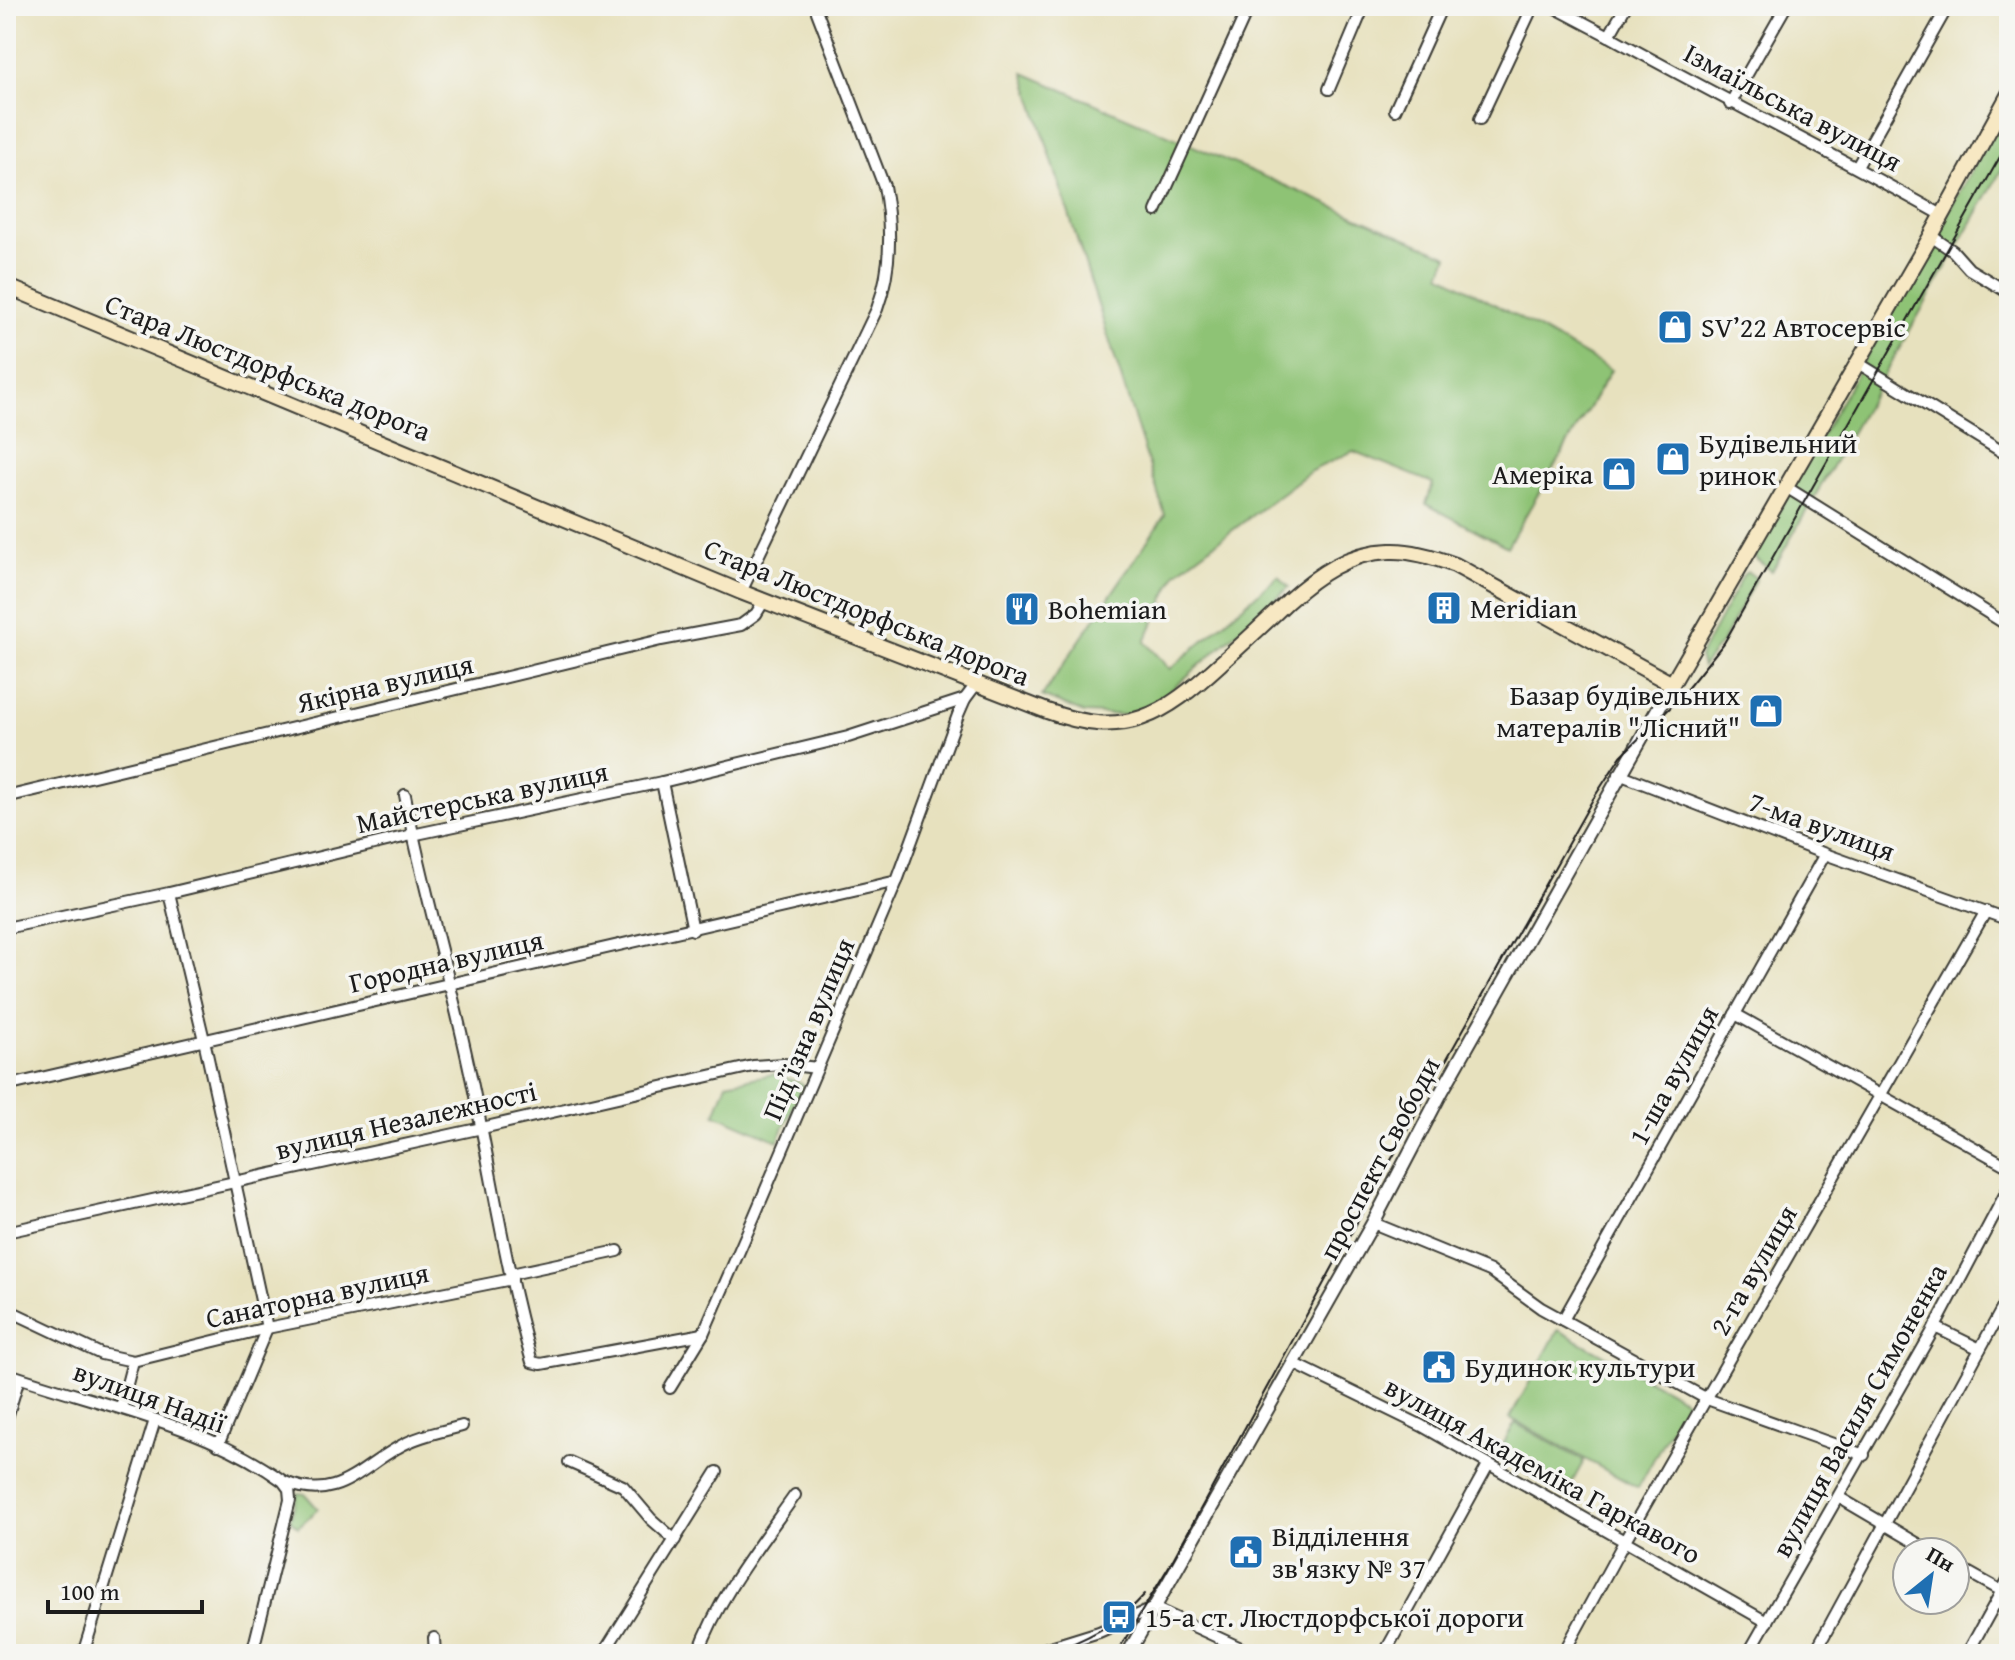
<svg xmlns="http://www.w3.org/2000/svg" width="2015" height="1660" font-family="'Gentium Book Plus',serif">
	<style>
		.green { fill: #8ec375; stroke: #557048; stroke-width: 2 }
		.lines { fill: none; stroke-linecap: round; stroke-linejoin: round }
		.minor-casing { stroke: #3a3a34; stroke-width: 14 }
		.tertiary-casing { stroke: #3a3a34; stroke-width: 16 }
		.secondary-casing { stroke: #3a3a34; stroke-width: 18 }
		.minor { stroke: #fff; stroke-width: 10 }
		.tertiary { stroke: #fff; stroke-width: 12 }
		.secondary { stroke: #f7e8c3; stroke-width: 14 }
		.tram { stroke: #1c1c1c; stroke-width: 2 }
		.labels { text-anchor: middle; stroke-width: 7; stroke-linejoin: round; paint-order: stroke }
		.street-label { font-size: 28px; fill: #1c1c1c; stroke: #f6f6f2 }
		.poi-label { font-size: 28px; fill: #1c1c1c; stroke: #f6f6f2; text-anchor: start }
	</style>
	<rect width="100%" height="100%" fill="#f6f6f2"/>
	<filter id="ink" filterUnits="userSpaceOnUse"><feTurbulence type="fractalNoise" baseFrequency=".0125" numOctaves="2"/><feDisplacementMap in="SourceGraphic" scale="16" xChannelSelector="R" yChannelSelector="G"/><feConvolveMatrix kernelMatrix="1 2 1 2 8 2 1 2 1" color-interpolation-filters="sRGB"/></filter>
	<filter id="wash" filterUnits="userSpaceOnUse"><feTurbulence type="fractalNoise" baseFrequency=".006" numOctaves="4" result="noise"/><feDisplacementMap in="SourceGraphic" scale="32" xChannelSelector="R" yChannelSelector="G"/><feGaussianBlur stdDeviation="1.8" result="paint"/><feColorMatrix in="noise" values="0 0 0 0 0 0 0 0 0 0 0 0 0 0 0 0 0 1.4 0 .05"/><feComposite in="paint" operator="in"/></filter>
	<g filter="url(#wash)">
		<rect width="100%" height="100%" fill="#e7e1be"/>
		<g class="green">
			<path d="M1024 73 1448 256 1441 274 1611 370 1507 547 1426 504 1433 483 1353 451 1311 471 1176 573 1145 642 1170 669 1278 576 1289 587 1154 705 1125 715 1084 713 1042 696 1165 515Z"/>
			<path d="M2009 104V157L1772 571 1757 560 1754 555Z"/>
			<path d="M1748 572 1756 578 1722 642 1702 667 1699 657 1744 574Z"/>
			<path d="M774 1074 803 1084 778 1141 715 1114 727 1083Z"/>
			<path d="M1558 1330 1686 1400 1638 1488 1510 1418Z"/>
			<path d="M1515 1423 1584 1461 1565 1495 1496 1457Z"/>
			<path d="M298 1493 305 1494 318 1509 298 1527 290 1520Z"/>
		</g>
	</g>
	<g filter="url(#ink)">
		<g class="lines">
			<defs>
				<g id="minor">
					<path d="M1552 6 1609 36"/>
					<path d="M1626 6 1609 36C1719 97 1832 153 1942 215"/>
					<path d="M1329 89 1364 6"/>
					<path d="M1730 104 1786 6"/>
					<path d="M1395 110 1442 6"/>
					<path d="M1480 119 1533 6"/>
					<path d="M1857 167 1948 6"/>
					<path d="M1156 211 1249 6"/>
					<path d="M1931 236 1953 251 1969 269 2009 293"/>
					<path d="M1858 363 2009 456"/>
					<path d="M1786 487 2009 626"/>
					<path d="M741 592 877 309C892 268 892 228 884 186L817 12"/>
					<path d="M1619 774 1825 854 2009 920"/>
					<path d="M662 782 693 930"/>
					<path d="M405 795C422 885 449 974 468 1063 490 1162 504 1264 532 1362L541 1364 703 1334"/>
					<path d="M6 797 661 640 741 625 756 614 764 601"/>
					<path d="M169 893 204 1040 267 1328 218 1445"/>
					<path d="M6 928 169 893 412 835 662 782 848 737 965 699"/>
					<path d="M1735 1014 2009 1167"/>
					<path d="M6 1086 897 881"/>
					<path d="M1373 1223 1490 1271 1541 1308 1707 1399 1864 1455"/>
					<path d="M6 1232 482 1128 753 1066 783 1064 817 1068"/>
					<path d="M511 1274 618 1251"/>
					<path d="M6 1309 101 1354 133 1361 267 1328 512 1279"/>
					<path d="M1563 1320 1825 854"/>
					<path d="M1935 1327 1980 1349"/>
					<path d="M1293 1363 1422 1426 1767 1622"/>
					<path d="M6 1373C99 1405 202 1423 283 1481L289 1489 290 1500 252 1654"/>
					<path d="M670 1388 703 1334 754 1217 897 881 958 715 965 699 977 683"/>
					<path d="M121 1407 133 1361"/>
					<path d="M6 1421 19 1378"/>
					<path d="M569 1462 623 1486 651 1519 675 1540"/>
					<path d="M285 1482C336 1503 358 1470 397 1448 417 1436 440 1432 462 1426"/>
					<path d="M1840 1498 1932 1552"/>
					<path d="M1955 1565 2009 1595"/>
					<path d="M434 1638 435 1654"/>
					<path d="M83 1654 155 1420"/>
					<path d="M603 1654 717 1472"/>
					<path d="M698 1654C719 1595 759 1546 795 1495"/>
					<path d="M1028 1654 1099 1632 1154 1608 1254 1654"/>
					<path d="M1384 1654 1488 1465"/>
					<path d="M1563 1654 1624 1542 1986 911"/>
					<path d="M1748 1654 1935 1327 2009 1187"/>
					<path d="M1814 1654 2009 1296"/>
					<path d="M1967 1654 2009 1578"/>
				</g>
				<path id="tertiary" d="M1128 1654 1373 1223 1442 1091 1672 684"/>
				<path id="secondary" d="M6 286 741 592 1047 711C1126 740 1163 716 1221 663 1244 643 1266 622 1288 601 1317 575 1349 552 1390 551 1412 550 1434 557 1455 565L1672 684 1931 236 2009 94"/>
			</defs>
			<use href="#minor" class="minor-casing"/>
			<use href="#tertiary" class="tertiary-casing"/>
			<use href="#secondary" class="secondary-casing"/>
			<use href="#minor" class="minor"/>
			<use href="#tertiary" class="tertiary"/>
			<use href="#secondary" class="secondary"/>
			<g class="tram">
				<path d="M1046 1654C1083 1641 1119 1624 1145 1594"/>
				<path d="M1116 1654 1171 1563 1431 1087 1593 799 1621 756 1677 701 1724 643 2009 141"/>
			</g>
		</g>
	</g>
	<defs>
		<symbol id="shop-square" viewBox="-11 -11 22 22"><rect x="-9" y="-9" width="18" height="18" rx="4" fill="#1f6fb2" stroke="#f6f6f2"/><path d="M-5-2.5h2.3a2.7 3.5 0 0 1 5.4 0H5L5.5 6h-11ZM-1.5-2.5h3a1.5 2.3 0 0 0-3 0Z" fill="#fff"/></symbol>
		<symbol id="building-square" viewBox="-11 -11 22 22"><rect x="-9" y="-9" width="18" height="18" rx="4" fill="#1f6fb2" stroke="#f6f6f2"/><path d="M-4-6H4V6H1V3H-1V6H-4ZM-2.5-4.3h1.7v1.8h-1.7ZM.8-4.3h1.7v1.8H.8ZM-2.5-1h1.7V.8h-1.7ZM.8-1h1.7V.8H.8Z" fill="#fff"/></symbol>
		<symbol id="restaurant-square" viewBox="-11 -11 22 22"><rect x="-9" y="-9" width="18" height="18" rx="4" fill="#1f6fb2" stroke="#f6f6f2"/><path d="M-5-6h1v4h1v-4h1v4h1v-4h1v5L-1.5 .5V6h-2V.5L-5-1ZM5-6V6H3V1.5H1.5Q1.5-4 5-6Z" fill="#fff"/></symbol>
		<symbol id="civic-square" viewBox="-11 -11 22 22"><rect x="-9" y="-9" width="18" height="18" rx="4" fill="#1f6fb2" stroke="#f6f6f2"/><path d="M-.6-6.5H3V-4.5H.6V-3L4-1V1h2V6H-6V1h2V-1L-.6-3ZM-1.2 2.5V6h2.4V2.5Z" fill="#fff"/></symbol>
		<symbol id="bus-square" viewBox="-11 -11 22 22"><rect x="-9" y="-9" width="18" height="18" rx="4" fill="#1f6fb2" stroke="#f6f6f2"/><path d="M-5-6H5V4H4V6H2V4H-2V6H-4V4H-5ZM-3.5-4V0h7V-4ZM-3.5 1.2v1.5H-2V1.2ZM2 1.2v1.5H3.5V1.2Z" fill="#fff"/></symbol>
	</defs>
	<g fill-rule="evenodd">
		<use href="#shop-square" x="1655" y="307" width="40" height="40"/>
		<use href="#shop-square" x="1653" y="439" width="40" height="40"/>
		<use href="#shop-square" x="1599" y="454" width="40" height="40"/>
		<use href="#building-square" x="1424" y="588" width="40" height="40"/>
		<use href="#restaurant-square" x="1002" y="589" width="40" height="40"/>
		<use href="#shop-square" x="1746" y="691" width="40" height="40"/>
		<use href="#civic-square" x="1419" y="1347" width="40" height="40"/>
		<use href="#civic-square" x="1226" y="1532" width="40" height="40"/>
		<use href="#bus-square" x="1099" y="1597" width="40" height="40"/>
	</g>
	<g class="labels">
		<g class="street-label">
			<text transform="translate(1793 107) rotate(28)" y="10">Ізмаїльська вулиця</text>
			<text transform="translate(268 367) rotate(22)" y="10">Стара Люстдорфська дорога</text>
			<text transform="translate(867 612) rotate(22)" y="10">Стара Люстдорфська дорога</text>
			<text transform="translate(385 683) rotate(-13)" y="10">Якірна вулиця</text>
			<text transform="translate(482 797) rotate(-12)" y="10">Майстерська вулиця</text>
			<text transform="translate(1822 826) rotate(20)" y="10">7-ма вулиця</text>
			<text transform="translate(446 961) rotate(-13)" y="10">Городна вулиця</text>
			<text transform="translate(808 1029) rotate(-67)" y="10">Підʼїзна вулиця</text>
			<text transform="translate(1673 1075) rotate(-61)" y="10">1-ша вулиця</text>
			<text transform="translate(406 1120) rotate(-13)" y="10">вулиця Незалежності</text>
			<text transform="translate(1379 1158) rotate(-62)" y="10">проспект Свободи</text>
			<text transform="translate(1753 1270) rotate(-60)" y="10">2-га вулиця</text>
			<text transform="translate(317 1295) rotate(-12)" y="10">Санаторна вулиця</text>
			<text transform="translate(150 1397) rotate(20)" y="10">вулиця Надії</text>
			<text transform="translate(1859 1410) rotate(-61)" y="10">вулиця Василя Симоненка</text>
			<text transform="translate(1543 1470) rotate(29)" y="10">вулиця Академіка Гаркавого</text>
		</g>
		<g class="poi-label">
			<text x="1701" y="337">SV’22 Автосервіс</text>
			<text x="1699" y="453">Будівельний<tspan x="1699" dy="32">ринок</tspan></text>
			<text x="1593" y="484" text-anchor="end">Амеріка</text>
			<text x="1470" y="618">Meridian</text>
			<text x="1048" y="619">Bohemian</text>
			<text x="1740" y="705" text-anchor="end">Базар будівельних<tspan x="1740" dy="32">матералів "Лісний"</tspan></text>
			<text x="1465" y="1377">Будинок культури</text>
			<text x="1272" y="1546">Відділення<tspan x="1272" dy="32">зв'язку № 37</tspan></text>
			<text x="1145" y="1627">15-а ст. Люстдорфської дороги</text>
		</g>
	</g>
	<rect width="2015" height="1660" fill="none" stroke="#f6f6f2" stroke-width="32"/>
	<g transform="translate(1931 1576) rotate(30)"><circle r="38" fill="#f6f6f2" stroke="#9f9f9c" stroke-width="2"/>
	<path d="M0-6L14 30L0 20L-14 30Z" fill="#1f6fb2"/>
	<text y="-12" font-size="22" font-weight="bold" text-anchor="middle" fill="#1c1c1c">Пн</text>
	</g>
	<path d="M48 1600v12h154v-12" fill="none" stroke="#1c1c1c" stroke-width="4"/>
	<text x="60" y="1600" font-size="24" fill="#1c1c1c" stroke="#f6f6f2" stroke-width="6" paint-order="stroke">100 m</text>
</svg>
